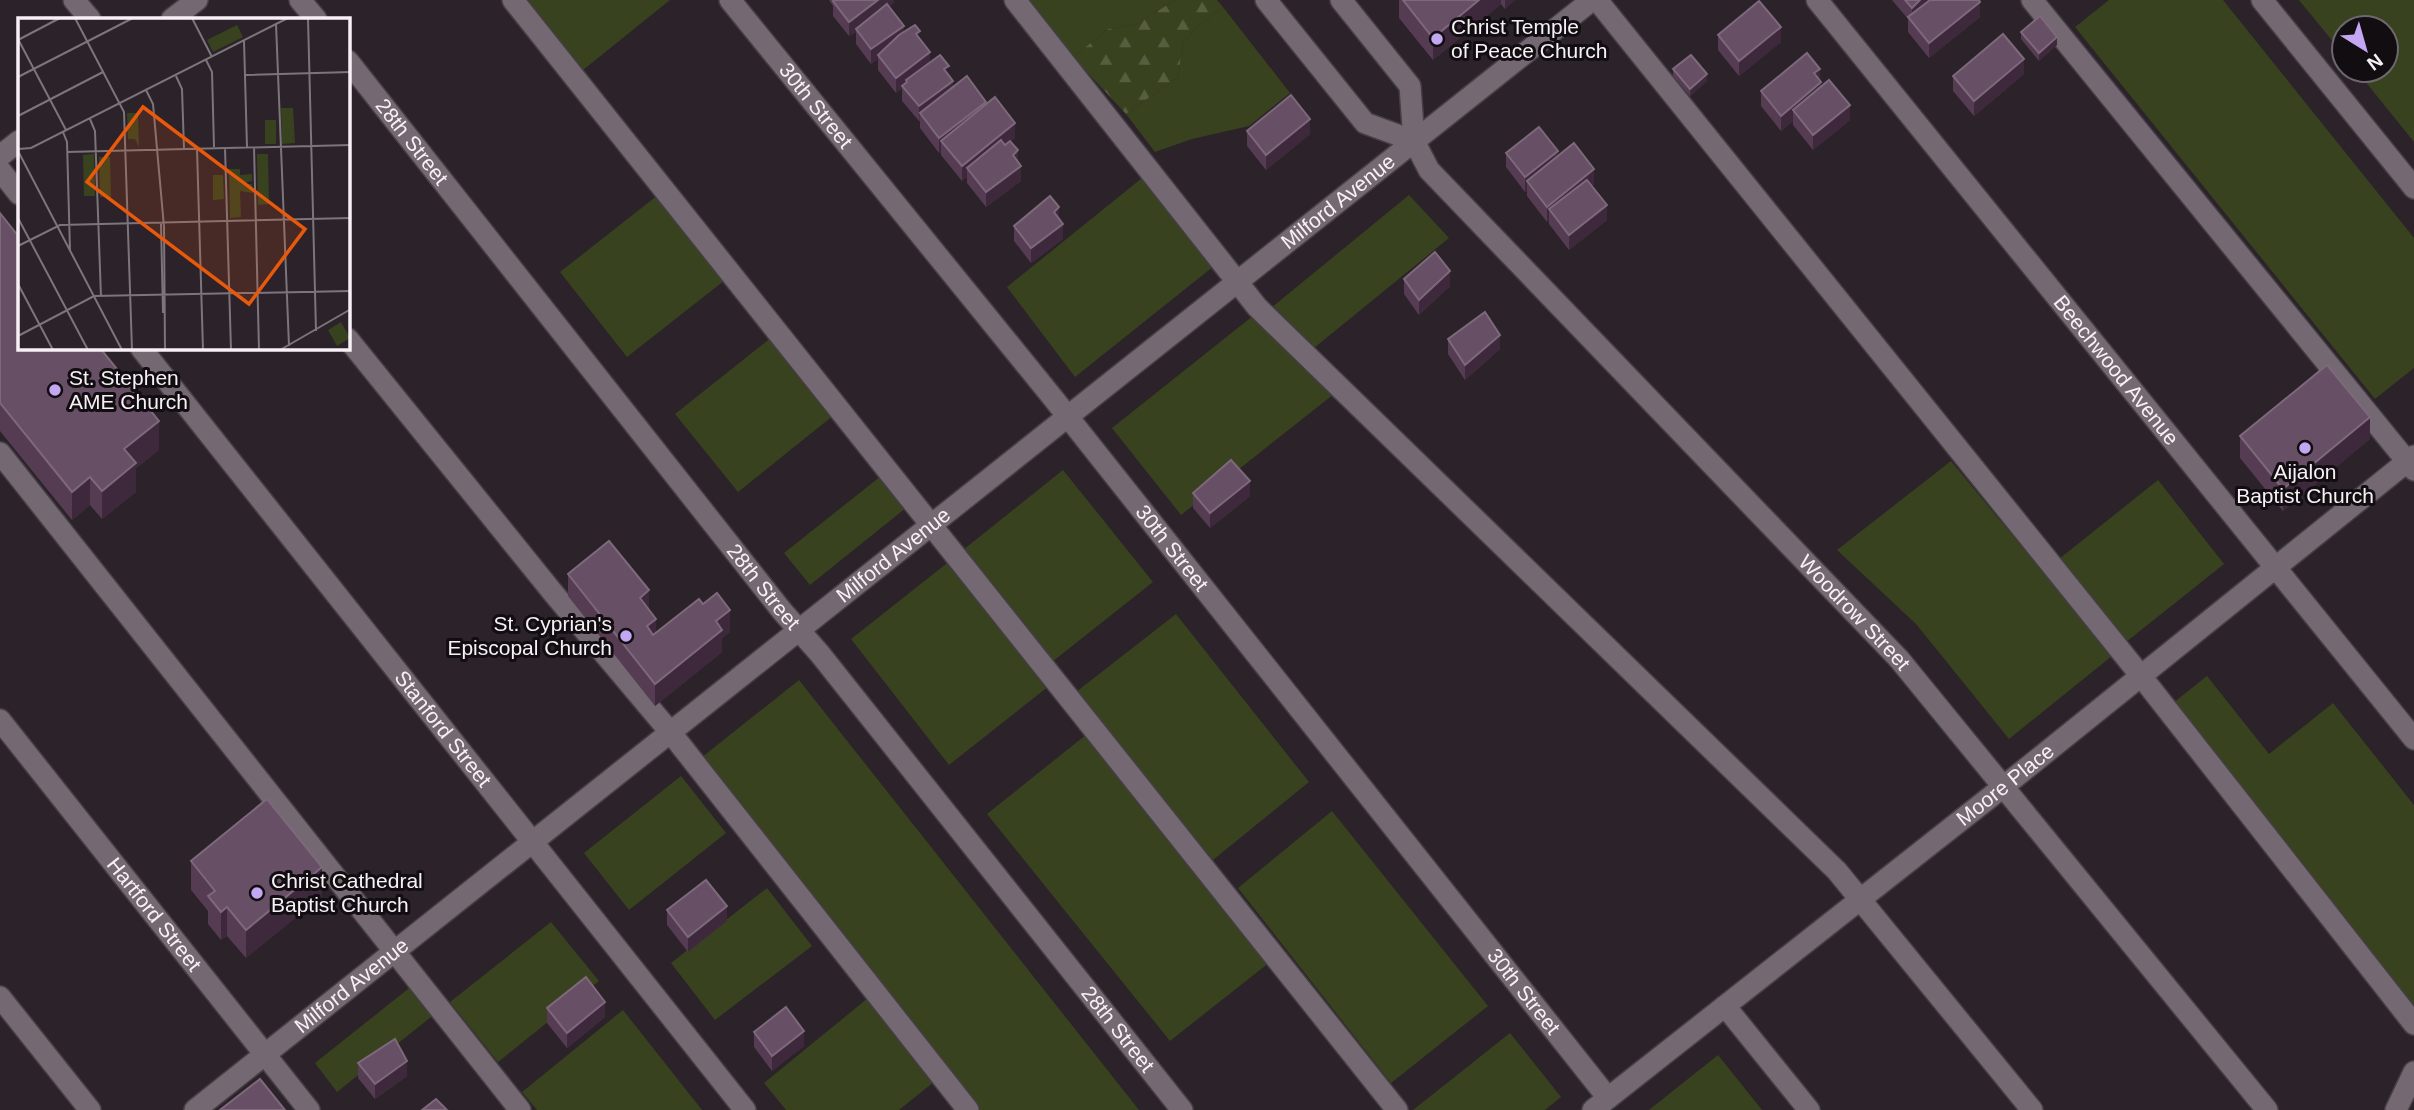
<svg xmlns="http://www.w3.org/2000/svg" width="2414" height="1110" font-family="Arial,sans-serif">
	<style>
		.grass { fill: #39421f }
		.forest { fill: url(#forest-firs) }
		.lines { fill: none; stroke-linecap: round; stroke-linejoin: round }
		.minor-casing { stroke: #453e45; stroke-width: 24 }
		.minor { stroke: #746972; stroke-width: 21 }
		.wall { fill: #553c53 }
		.shaded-wall { fill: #3d293b }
		.building { fill: #674f65; stroke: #7d687c; stroke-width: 2 }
		.poi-dot { fill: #c3a7f2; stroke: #110d11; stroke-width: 2.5 }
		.labels { text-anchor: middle; stroke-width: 6; stroke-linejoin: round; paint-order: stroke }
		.poi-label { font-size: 21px; fill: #f7f1f6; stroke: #110d11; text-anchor: start }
		.street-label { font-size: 21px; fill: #f7f1f6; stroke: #110d11 }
		.inset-road { fill: none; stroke: #7d757c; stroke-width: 2 }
		.view { fill: #e8590c; fill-opacity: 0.15; stroke: #e8590c; stroke-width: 3.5 }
		.inset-edge { fill: none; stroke: #f7f1f6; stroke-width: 3.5 }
	</style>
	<defs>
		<pattern id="forest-firs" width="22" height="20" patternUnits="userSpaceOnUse" patternTransform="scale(1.75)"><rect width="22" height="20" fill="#39421f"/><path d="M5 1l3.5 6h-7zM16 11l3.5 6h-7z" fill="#565e40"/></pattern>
	</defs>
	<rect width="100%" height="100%" fill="#2b222a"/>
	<g class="grass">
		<path d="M527 0H670L583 70Z"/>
		<path d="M1029 0H1175L1135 25 1108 29 1073 57Z"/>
		<path d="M2109 0H2223L2414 238V368L2375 399 2075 27Z"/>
		<path d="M2299 0H2414V142L2356 70H2386V28H2344V55Z"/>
		<path d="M1223 7 1290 93 1249 126 1192 139 1155 152 1126 114 1178 77 1183 43 1196 28Z"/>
		<path d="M1142 178 1214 266 1075 377 1007 287Z"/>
		<path d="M658 195 725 280 627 357 560 272Z"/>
		<path d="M1409 195 1449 238 1314 348 1271 308Z"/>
		<path d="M1254 315 1334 394 1181 515 1112 428Z"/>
		<path d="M772 337 834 415 738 492 675 414Z"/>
		<path d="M1951 461 2112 656 2009 739 1916 624 1837 550Z"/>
		<path d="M1063 470 1153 582 1052 662 963 550Z"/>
		<path d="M881 476 907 507 810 585 784 553Z"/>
		<path d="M2158 480 2224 564 2126 642 2059 559Z"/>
		<path d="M951 560 1049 686 949 765 851 639Z"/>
		<path d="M1176 614 1309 782 1213 860 1076 692Z"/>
		<path d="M2207 676 2269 754 2333 703 2414 805V1006L2173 703Z"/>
		<path d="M799 680 1139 1110H973L697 761Z"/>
		<path d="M1087 734 1270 962 1170 1041 987 814Z"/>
		<path d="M681 776 726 833 629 910 584 853Z"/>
		<path d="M1332 811 1488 1006 1391 1083 1238 888Z"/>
		<path d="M767 888 812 946 715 1020 671 963Z"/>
		<path d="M551 922 599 981 498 1062 450 1002Z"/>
		<path d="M413 985 436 1013 337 1092 315 1063Z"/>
		<path d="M868 998 935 1081 899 1110H786L764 1083Z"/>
		<path d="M623 1010 702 1110H537L522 1092Z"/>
		<path d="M1510 1033 1561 1097 1545 1110H1413Z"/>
		<path d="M1718 1055 1762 1110H1649Z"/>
	</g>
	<path class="forest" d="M1175 0H1217L1223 7 1196 28 1183 43 1178 77 1126 114 1073 57 1108 29 1135 25Z"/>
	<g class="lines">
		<defs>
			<g id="minor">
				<path d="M74 0 90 19"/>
				<path d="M300 0 316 19"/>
				<path d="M513 0 1397 1110"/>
				<path id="s1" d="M730 0 1053 398 1608 1098"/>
				<path d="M1015 0 1257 307 1837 871 2032 1110"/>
				<path d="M1266 0 1365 123 1414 141"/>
				<path id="s2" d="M1341 0 1410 86 1414 141 1429 170 1899 659 2267 1110"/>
				<path d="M1597 0 2141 676 2414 1024"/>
				<path id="s3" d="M1817 0 2414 739"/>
				<path d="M2032 0 2414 470"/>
				<path d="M2262 0 2414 188"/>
				<path d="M172 19 197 0"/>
				<path id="s4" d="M348 61 782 611 820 654 1182 1110"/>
				<path d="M0 156 19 141"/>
				<path d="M0 170 19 194"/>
				<path d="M348 339 554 594 671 733 968 1110"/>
				<path id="s5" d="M141 348 745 1110"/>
				<path d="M0 453 520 1110"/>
				<path id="s6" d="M0 720 309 1110"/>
				<path d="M0 997 90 1110"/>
				<path d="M1725 1006 1809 1110"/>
				<path id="s7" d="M195 1110 1592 0"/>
				<path id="s8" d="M1593 1110 2003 787 2414 456"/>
				<path d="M2396 1110 2414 1072"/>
			</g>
		</defs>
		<use href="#minor" class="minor-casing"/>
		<use href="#minor" class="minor"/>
	</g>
	<g class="wall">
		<path d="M829 0H894V3L889 6 904 32 920 39 930 62 949 75 953 87 986 104 1015 138 1011 141 1018 162 1021 181 986 207 967 183V177L962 181 941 155V152L939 153 920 128V121H919L902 101V88L896 93 878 70V59L871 64 856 44V32L849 36 833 16V6Z"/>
		<path d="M1399 0H1515L1505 9 1501 4 1433 60 1399 18Z"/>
		<path d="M1892 0H1979L1980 17 1929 58 1908 32V19Z"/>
		<path d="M2021 32 2057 45 2039 61 2021 39Z"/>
		<path d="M1718 35 1781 42 1739 76 1718 50Z"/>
		<path d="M1673 69 1707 81 1690 96 1673 77Z"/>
		<path d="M2024 74 1974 116 1953 91V76Z"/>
		<path d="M1820 81 1821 87 1850 120 1813 150 1793 125V121L1781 131 1761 106V91Z"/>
		<path d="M1247 131 1310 134 1266 170 1247 146Z"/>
		<path d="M1506 153 1558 156 1594 184 1591 186 1607 220 1569 250 1549 224V220L1547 222 1527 196V191L1525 192 1506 167Z"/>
		<path d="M0 213 19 348 159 450 136 468V492L102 519 90 505 72 520 0 431Z"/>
		<path d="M1059 219 1063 239 1031 263 1014 241V226Z"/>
		<path d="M1404 279 1450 286 1419 315 1404 294Z"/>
		<path d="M1448 339 1500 349 1465 380 1448 354Z"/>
		<path d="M2240 436 2370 439 2283 511 2240 458Z"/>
		<path d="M1193 493 1250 496 1210 528 1193 508Z"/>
		<path d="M568 574 649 609 656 633 703 604 730 632 722 638V652L655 706 568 596Z"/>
		<path d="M191 861 322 896 246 958 227 936 221 940 208 924V911L191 890Z"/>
		<path d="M667 910 727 921 688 952 667 925Z"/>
		<path d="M547 1008 605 1017 567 1048 547 1023Z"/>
		<path d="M754 1032 804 1046 772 1071 754 1047Z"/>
		<path d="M358 1063 407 1076 375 1099 358 1078Z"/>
	</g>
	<g class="shaded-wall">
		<path d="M878 0H894V3L857 31 856 29V32L849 36V22Z"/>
		<path d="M1479 0H1501V4L1433 60V38Z"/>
		<path d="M1505 0H1515L1505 9Z"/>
		<path d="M1920 0H1937L1912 22V8Z"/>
		<path d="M1980 2V17L1929 58V43Z"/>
		<path d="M904 26V41L878 55V59L871 64V49Z"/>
		<path d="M1781 27V42L1739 76V61Z"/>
		<path d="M2057 37V45L2039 61V53Z"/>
		<path d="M930 52V67L906 80V85L896 93V78Z"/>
		<path d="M2024 59V74L1974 116V101Z"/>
		<path d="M1820 69 1821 97 1793 110V121L1781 131V116L1814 73Z"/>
		<path d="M1707 74V81L1690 96V89Z"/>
		<path d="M953 81V96L920 113 919 121V106Z"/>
		<path d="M986 102V117L941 141V152L939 153V138Z"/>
		<path d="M1850 105V120L1813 150V135Z"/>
		<path d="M1310 119V134L1266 170V155Z"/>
		<path d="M1015 123V138L971 173 967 168V177L962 181V166Z"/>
		<path d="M1018 150V165L1013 155Z"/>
		<path d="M1558 151V166L1527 181V191L1525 192V177Z"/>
		<path d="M1021 166V181L986 207V192Z"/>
		<path d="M1594 169V184L1554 216 1549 209V220L1547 222V207Z"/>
		<path d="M1607 205V220L1569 250V235Z"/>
		<path d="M1059 207V222L1054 212Z"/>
		<path d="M1063 224V239L1031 263V248Z"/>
		<path d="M1450 271V286L1419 315V300Z"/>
		<path d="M1500 335V349L1465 380V365Z"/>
		<path d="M2370 417V439L2283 511V489Z"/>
		<path d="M159 421V450L136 468V492L102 519V491L124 449Z"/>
		<path d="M90 477V505L72 520V492Z"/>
		<path d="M1250 481V496L1210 528V513Z"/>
		<path d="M649 590V612L640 598Z"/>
		<path d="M730 610V632L722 638V652L655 706V684L716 621Z"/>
		<path d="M656 619V640L647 626Z"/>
		<path d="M322 867V896L246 958V930Z"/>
		<path d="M727 906V921L688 952V937Z"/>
		<path d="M227 907V936L221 940V912Z"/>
		<path d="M605 1002V1017L567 1048V1033Z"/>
		<path d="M804 1031V1046L772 1071V1056Z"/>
		<path d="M407 1061V1076L375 1099V1084Z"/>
	</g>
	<g class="building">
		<path d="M834 0H878L849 22 833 1Z"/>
		<path d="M1403 0H1479L1433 38Z"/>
		<path d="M1905 0H1920L1912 8Z"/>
		<path d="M1930 0H1979L1980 2 1929 43 1908 17Z"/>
		<path d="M1759 1 1781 27 1739 61 1718 35Z"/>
		<path d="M887 4 904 26 871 49 856 29Z"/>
		<path d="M2040 16 2057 37 2039 53 2021 32Z"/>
		<path d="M915 25 920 31 916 34 930 52 896 78 878 55 899 35Z"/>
		<path d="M2003 34 2024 59 1974 101 1953 76Z"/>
		<path d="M1807 53 1820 69 1814 73 1821 82 1781 116 1761 91Z"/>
		<path d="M940 55 949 66 944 69 953 81 919 106 902 86 907 82 906 80Z"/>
		<path d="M1691 55 1707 74 1690 89 1673 69Z"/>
		<path d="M967 76 986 102 939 138 920 113Z"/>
		<path d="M1829 80 1850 105 1813 135 1793 110Z"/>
		<path d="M1291 95 1310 119 1266 155 1247 131Z"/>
		<path d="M995 97 1015 123 962 166 941 141Z"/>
		<path d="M1539 127 1558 151 1525 177 1506 153Z"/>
		<path d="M1001 140 1005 145 1010 141 1018 150 1013 155 1021 166 986 192 967 168Z"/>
		<path d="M1574 143 1594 169 1547 207 1527 181Z"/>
		<path d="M1587 180 1607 205 1569 235 1549 209Z"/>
		<path d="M1050 196 1059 207 1054 212 1063 224 1031 248 1014 226Z"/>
		<path d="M0 213 19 237V348H100L159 421 124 449 136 463 102 491 90 477 72 492 0 403Z"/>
		<path d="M1435 252 1450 271 1419 300 1404 279Z"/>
		<path d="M1485 312 1500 335 1465 365 1448 339Z"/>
		<path d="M2327 365 2370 417 2283 489 2240 436Z"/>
		<path d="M1231 460 1250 481 1210 513 1193 493Z"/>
		<path d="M609 541 649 590 640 598 656 619 647 626 653 635 699 599 703 604 717 593 730 610 716 621 722 630 655 684 568 574Z"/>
		<path d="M267 799 322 867 246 930 227 907 221 912 208 896 215 891 191 861Z"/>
		<path d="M706 880 727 906 688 937 667 910Z"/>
		<path d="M586 977 605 1002 567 1033 547 1008Z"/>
		<path d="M786 1007 804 1031 772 1056 754 1032Z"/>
		<path d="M395 1039 407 1061 375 1084 358 1063Z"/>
		<path d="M260 1079 285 1110H220Z"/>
		<path d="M436 1099 447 1110H422Z"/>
	</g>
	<g class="poi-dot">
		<circle cx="1437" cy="39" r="7"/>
		<circle cx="55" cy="390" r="7"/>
		<circle cx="2305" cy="448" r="7"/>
		<circle cx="626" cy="636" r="7"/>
		<circle cx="257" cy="893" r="7"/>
	</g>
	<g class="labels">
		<g class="poi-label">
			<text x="1451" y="34">Christ Temple<tspan x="1451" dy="24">of Peace Church</tspan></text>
			<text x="69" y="385">St. Stephen<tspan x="69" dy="24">AME Church</tspan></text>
			<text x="2305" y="479" text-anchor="middle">Aijalon<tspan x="2305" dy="24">Baptist Church</tspan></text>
			<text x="612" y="631" text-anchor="end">St. Cyprian's<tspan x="612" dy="24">Episcopal Church</tspan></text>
			<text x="271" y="888">Christ Cathedral<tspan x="271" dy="24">Baptist Church</tspan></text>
		</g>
		<g class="street-label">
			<text dy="7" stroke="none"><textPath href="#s1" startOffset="136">30th Street</textPath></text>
			<text dy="7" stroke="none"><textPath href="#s4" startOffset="103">28th Street</textPath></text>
			<text dy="7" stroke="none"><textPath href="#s7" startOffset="1460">Milford Avenue</textPath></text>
			<text dy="7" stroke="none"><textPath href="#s3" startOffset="476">Beechwood Avenue</textPath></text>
			<text dy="7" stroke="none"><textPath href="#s1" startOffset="704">30th Street</textPath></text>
			<text dy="7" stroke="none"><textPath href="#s7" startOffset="892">Milford Avenue</textPath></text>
			<text dy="7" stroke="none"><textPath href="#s4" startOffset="670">28th Street</textPath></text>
			<text dy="7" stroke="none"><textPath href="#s2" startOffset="812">Woodrow Street</textPath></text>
			<text dy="7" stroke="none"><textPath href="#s5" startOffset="486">Stanford Street</textPath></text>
			<text dy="7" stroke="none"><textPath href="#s8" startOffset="525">Moore Place</textPath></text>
			<text dy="7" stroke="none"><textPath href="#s6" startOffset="248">Hartford Street</textPath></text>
			<text dy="7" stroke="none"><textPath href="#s7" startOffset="200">Milford Avenue</textPath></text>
			<text dy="7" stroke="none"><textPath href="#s1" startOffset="1270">30th Street</textPath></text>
			<text dy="7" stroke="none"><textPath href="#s4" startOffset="1237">28th Street</textPath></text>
		</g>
	</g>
	<g transform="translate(18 18)">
		<rect width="332" height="332" fill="#2b222a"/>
		<path d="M219 7 225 19 195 34 189 22ZM263 90H275L277 125 264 126ZM109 95H120L121 129 117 121H110ZM247 102H258V126H247ZM76 136 77 178H66L65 137ZM239 136H250L251 186 240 187ZM81 139H92L93 179H82ZM222 151V157L234 156V163L222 166H234L235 175 222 173 223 199 212 200 211 151ZM195 157H205L206 181 195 182ZM323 304 332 320 319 328 310 312Z" fill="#39421f"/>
		<path class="inset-road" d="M57 0 106 94 114 332M174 0 194 39M290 0 298 313M258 6 271 328M0 21 48 112M0 22 42 0M226 23 229 129M188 42 194 54 196 129M227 57 333 54M158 58 164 71 166 131M0 59 115 0M128 72 135 86 146 209 147 332M0 98 85 54M72 101 77 113 83 279M45 114 49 124 52 233M236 129 241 332M207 130 213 332M0 131 13 130 270 0M179 131 185 332M0 133 104 332M49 134 333 127M0 200 70 332M143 206 145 295M0 228 42 207 333 200M0 266 35 332M0 318 76 278 333 273M262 332 333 291"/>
		<path class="view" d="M125 89 287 211 231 286 69 164Z"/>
		<rect width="332" height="332" class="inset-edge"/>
	</g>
	<g transform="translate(2365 49) rotate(143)"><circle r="33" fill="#110d11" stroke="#6d686d" stroke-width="2"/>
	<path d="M0-5L12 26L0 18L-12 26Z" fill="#c3a7f2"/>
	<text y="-10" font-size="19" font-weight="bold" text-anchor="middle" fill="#f7f1f6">N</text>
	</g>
</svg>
